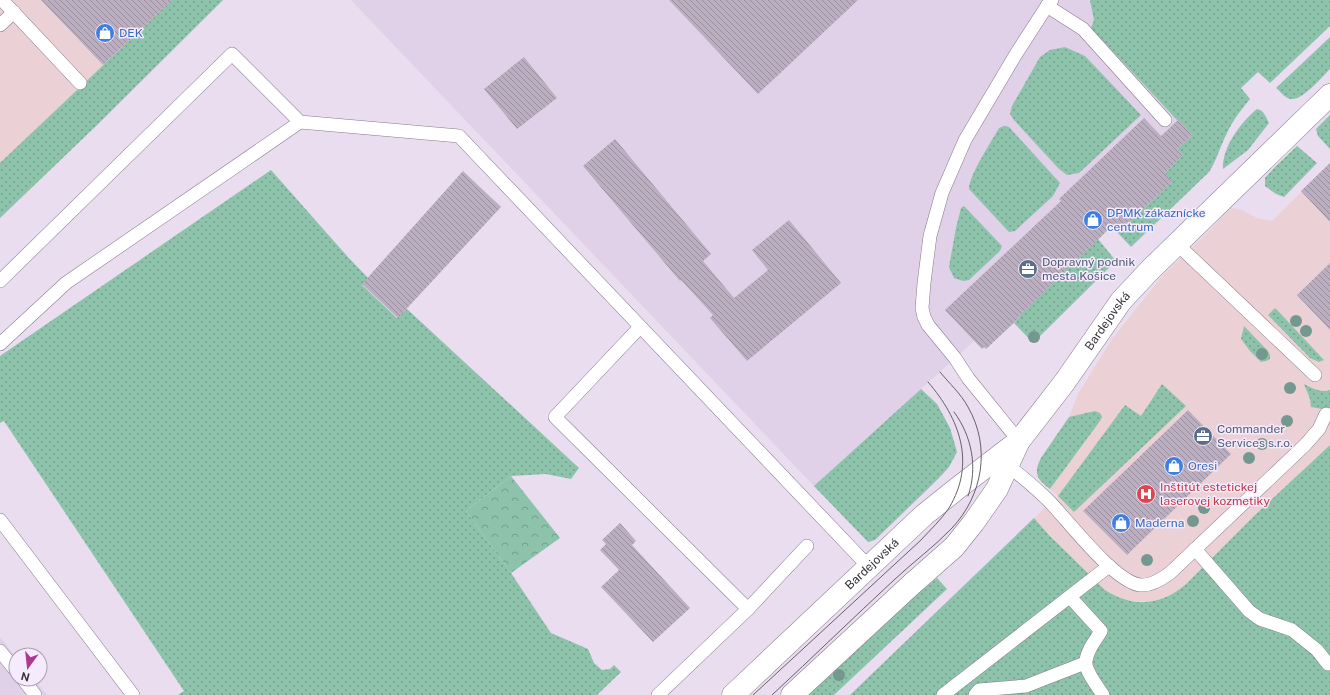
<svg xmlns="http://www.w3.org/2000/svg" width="1330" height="695" font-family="'Public Sans',sans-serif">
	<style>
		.commercial { fill: #ebd1d6 }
		.built { fill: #e0d0e8 }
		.grass { fill: url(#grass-dots) }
		.park { fill: url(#park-crowns) }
		.building { fill: url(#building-back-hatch) }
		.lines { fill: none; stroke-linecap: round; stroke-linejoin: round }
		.lane-casing { stroke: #867b8c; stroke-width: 14 }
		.street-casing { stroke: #867b8c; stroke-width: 23 }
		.lane { stroke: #fff; stroke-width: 13 }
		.street { stroke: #fff; stroke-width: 22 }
		.tram { stroke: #67616b; stroke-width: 1 }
		.tree { fill: #749790 }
		.labels { text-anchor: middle; stroke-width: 3; stroke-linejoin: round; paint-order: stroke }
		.shop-label { font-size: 12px; fill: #366cbe; stroke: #f6eafd; text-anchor: start }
		.service-label { font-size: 12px; fill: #4e5e75; stroke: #f6eafd; text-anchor: start }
		.street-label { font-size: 12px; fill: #363239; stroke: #f6eafd }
		.health-label { font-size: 12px; fill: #be3a42; stroke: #f6eafd; text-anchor: start }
	</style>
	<defs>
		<pattern id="grass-dots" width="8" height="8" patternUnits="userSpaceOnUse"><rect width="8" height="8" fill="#8dc3aa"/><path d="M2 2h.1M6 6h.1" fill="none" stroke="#749f8b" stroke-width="1.8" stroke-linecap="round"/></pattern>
		<pattern id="park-crowns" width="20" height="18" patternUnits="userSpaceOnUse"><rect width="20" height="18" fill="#8dc3aa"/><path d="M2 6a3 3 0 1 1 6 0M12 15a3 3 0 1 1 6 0" fill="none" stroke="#749f8b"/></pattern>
		<pattern id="building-back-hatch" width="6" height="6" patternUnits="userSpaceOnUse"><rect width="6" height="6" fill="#baaec0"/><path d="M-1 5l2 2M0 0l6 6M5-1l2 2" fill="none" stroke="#988e9d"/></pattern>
	</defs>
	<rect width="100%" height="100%" fill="#e9ddef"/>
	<g class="commercial">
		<path d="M0 0H223L97 125 0 218Z"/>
		<path d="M1330 163V445L1254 516 1179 590 1161 599 1150 602 1129 601 1115 596 1097 584 1034 518 1058 496 1038 478 1037 473V466L1041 458 1069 417 1078 394 1112 339 1162 276 1205 235 1231 208 1242 210 1257 218 1272 221Z"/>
	</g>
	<g class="built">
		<path d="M351 0H1330V3L1177 149 1183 155 1165 173 1172 182 1118 233 1107 223 1018 317 1019 318 986 349 984 347 982 349 974 341 814 486Z"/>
		<path d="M0 637 16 657V679H34L47 695H0Z"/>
	</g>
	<g class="grass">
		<path d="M172 0H223L97 125 0 218V163Z"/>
		<path d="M1090 0H1330V26L1270 83 1258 72 1241 88 1250 99C1241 110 1233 120 1227 133 1220 146 1217 160 1209 172L1131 247 1118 233 1172 182 1165 173 1183 155 1177 150 1192 135 1179 120H1177L1091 28 1094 20Z"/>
		<path d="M1330 37V69C1322 77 1302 101 1291 99 1285 98 1281 92 1276 88Z"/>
		<path d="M1065 47 1085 56 1141 115 1079 173 1067 175 1059 169 1014 120 1010 114 1012 106 1040 57 1050 50Z"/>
		<path d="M1257 109C1264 110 1266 117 1269 123L1248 150 1223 169C1222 147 1241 122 1257 109Z"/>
		<path d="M1330 115V149L1318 136 1316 129Z"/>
		<path d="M1004 126 1009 127 1060 183 1053 196 1015 231 1009 232 969 189C969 175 992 141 999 128Z"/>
		<path d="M1297 146 1317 163 1284 197 1276 194 1265 186V178L1275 167Z"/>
		<path d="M271 170 347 256 368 278 362 285 397 318 407 309 579 468 571 479 546 474 511 476 466 511 511 573 551 633 588 649 594 663 602 670 610 669 614 665 621 672 597 695H178L184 691 4 421 0 423V356Z"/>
		<path d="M964 206 1002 246 1000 251 969 280 963 281 954 278 949 267 956 228 961 208Z"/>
		<path d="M1098 239 1116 261 1033 343 1014 323 1019 318 1018 317Z"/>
		<path d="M1275 308 1279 312 1324 360 1319 362 1310 358 1268 315Z"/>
		<path d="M1244 326 1268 351 1270 355V359L1266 361 1261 362 1250 351 1241 339Z"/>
		<path d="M1162 384 1186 406 1074 512 1058 496 1125 405 1141 416Z"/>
		<path d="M1304 384C1312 388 1320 393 1330 390V411L1327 410 1311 407 1310 399Z"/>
		<path d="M921 389 937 404 950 428 957 452 949 467 938 479 875 540 868 542 814 486Z"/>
		<path d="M1095 411 1100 413 1102 417 1100 421 1050 489C1037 479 1033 474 1041 458L1069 417Z"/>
		<path d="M1330 445V695H850L1034 518 1049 535 1105 590C1133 608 1161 606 1186 584L1254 516Z"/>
		<path d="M937 578 947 589 834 695H804L863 639Z"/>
	</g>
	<path class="park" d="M511 476 560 538 511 573 466 511Z"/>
	<g class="building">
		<path d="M41 0H172L103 65Z"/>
		<path d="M669 0H858L758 94Z"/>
		<path d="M524 57 557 98 517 129 484 89Z"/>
		<path d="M1144 118 1161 136 1179 119 1192 135 1177 150 1183 155 1165 173 1172 182 1118 233 1111 227 1018 317 1019 318 986 349 984 347 982 349 945 310 1061 201 1059 199Z"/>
		<path d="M615 139 711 254 703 261 734 298 768 270 752 250 789 220 841 283 747 361 710 318 713 315 681 280 680 281 583 166Z"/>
		<path d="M1330 163V222L1301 191Z"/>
		<path d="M463 171 501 207 398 318 362 284Z"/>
		<path d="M1330 263V330L1297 295Z"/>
		<path d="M1188 410 1231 454 1127 555 1083 511Z"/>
		<path d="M620 523 636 541 632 545 690 608 653 642 601 587 619 570 600 550 606 544 602 540Z"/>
	</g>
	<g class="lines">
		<defs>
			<g id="lane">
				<path d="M2 0 80 83"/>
				<path d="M1047 6 1083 29 1165 120"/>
				<path d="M0 25 14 12"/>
				<path d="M1177 244 1315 375"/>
				<path d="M0 281 232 54 300 122 459 136 869 567"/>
				<path d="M640 327 555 417 748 609"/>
				<path d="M0 344 66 283 300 122"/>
				<path d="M1019 441 968 378 955 358 928 325 924 317 922 308 924 283 930 236 942 193 965 140 1016 54 1047 6 1052 0"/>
				<path d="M1002 462C1018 472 1033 486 1047 499 1067 519 1113 581 1140 585 1151 586 1162 579 1170 573L1305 445 1319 429 1326 414"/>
				<path d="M0 520 133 695"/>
				<path d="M1195 549 1249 611 1260 619 1292 630 1317 650 1328 664"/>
				<path d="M1070 597 1101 631C1096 640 1086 651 1086 662 1085 671 1098 687 1103 695"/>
				<path d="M0 651 16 671"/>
				<path d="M23 679 35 695"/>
				<path d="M658 695 748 609 807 546"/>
				<path d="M943 695 1109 566"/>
				<path d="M975 695 979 690 1026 686 1085 663"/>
			</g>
			<g id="street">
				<path id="s1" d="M733 695 924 515 959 487 1019 441 1064 383 1121 301 1150 270 1330 95"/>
				<path d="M792 695 912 584 954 547 974 522 997 489 1018 443"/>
			</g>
		</defs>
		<use href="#lane" class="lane-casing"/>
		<use href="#street" class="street-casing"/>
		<use href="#lane" class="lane"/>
		<use href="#street" class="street"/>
		<g class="tram">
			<path d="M954 412C972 436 978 468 968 496"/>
			<path d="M753 695 921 540C930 530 941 520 949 508 976 463 960 419 928 382"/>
			<path d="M772 695C813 657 853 618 894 580 913 562 934 547 952 528 983 495 991 447 968 407 961 394 949 383 940 372"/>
		</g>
	</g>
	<g class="tree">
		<circle cx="1296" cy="321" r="6"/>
		<circle cx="1306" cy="331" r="6"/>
		<circle cx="1034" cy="337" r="6"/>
		<circle cx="1262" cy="354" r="6"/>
		<circle cx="1290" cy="388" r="6"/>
		<circle cx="1287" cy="421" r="6"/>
		<circle cx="1262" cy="444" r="6"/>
		<circle cx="1249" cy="458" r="6"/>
		<circle cx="1204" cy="508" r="6"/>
		<circle cx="1193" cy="521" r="6"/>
		<circle cx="1147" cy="560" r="6"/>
		<circle cx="839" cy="675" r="6"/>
	</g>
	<defs>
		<symbol id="shop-disc" viewBox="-11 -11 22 22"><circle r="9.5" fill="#3f7fe0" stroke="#f6eafd"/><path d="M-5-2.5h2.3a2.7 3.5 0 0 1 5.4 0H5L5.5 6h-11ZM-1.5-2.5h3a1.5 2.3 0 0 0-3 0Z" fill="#fff"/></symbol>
		<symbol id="office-disc" viewBox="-11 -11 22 22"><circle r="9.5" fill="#5c6f8a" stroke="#f6eafd"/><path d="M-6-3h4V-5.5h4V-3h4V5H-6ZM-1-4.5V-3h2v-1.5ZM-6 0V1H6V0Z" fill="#fff"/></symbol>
		<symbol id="hospital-disc" viewBox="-11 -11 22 22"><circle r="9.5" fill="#e0444e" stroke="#f6eafd"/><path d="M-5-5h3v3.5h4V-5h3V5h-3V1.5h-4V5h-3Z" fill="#fff"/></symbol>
	</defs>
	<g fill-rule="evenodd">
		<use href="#shop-disc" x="94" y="22" width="22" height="22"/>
		<use href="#shop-disc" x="1082" y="209" width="22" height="22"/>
		<use href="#office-disc" x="1017" y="258" width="22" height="22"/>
		<use href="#office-disc" x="1192" y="425" width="22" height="22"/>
		<use href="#shop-disc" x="1163" y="455" width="22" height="22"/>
		<use href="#hospital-disc" x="1135" y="483" width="22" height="22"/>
		<use href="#shop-disc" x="1110" y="512" width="22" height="22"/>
	</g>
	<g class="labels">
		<g class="shop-label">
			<text x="119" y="37">DEK</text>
			<text x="1107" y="217">DPMK zákaznícke<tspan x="1107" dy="14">centrum</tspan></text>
			<text x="1188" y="470">Oresi</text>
			<text x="1135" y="527">Maderna</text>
		</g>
		<g class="service-label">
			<text x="1042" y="266">Dopravný podnik<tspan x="1042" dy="14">mesta Košice</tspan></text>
			<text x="1217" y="433">Commander<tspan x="1217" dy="14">Services s.r.o.</tspan></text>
		</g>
		<g class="street-label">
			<text dy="4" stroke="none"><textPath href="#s1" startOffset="532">Bardejovská</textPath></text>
			<text dy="4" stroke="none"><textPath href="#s1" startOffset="191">Bardejovská</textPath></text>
		</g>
		<g class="health-label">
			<text x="1160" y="491">Inštitút estetickej<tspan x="1160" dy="14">laserovej kozmetiky</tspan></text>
		</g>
	</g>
	<g transform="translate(28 667) rotate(195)"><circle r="19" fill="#f6eafd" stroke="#a9a0af"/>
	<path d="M0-3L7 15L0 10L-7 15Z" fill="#ae3890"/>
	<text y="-6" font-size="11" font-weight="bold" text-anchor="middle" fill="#363239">N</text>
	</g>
</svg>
